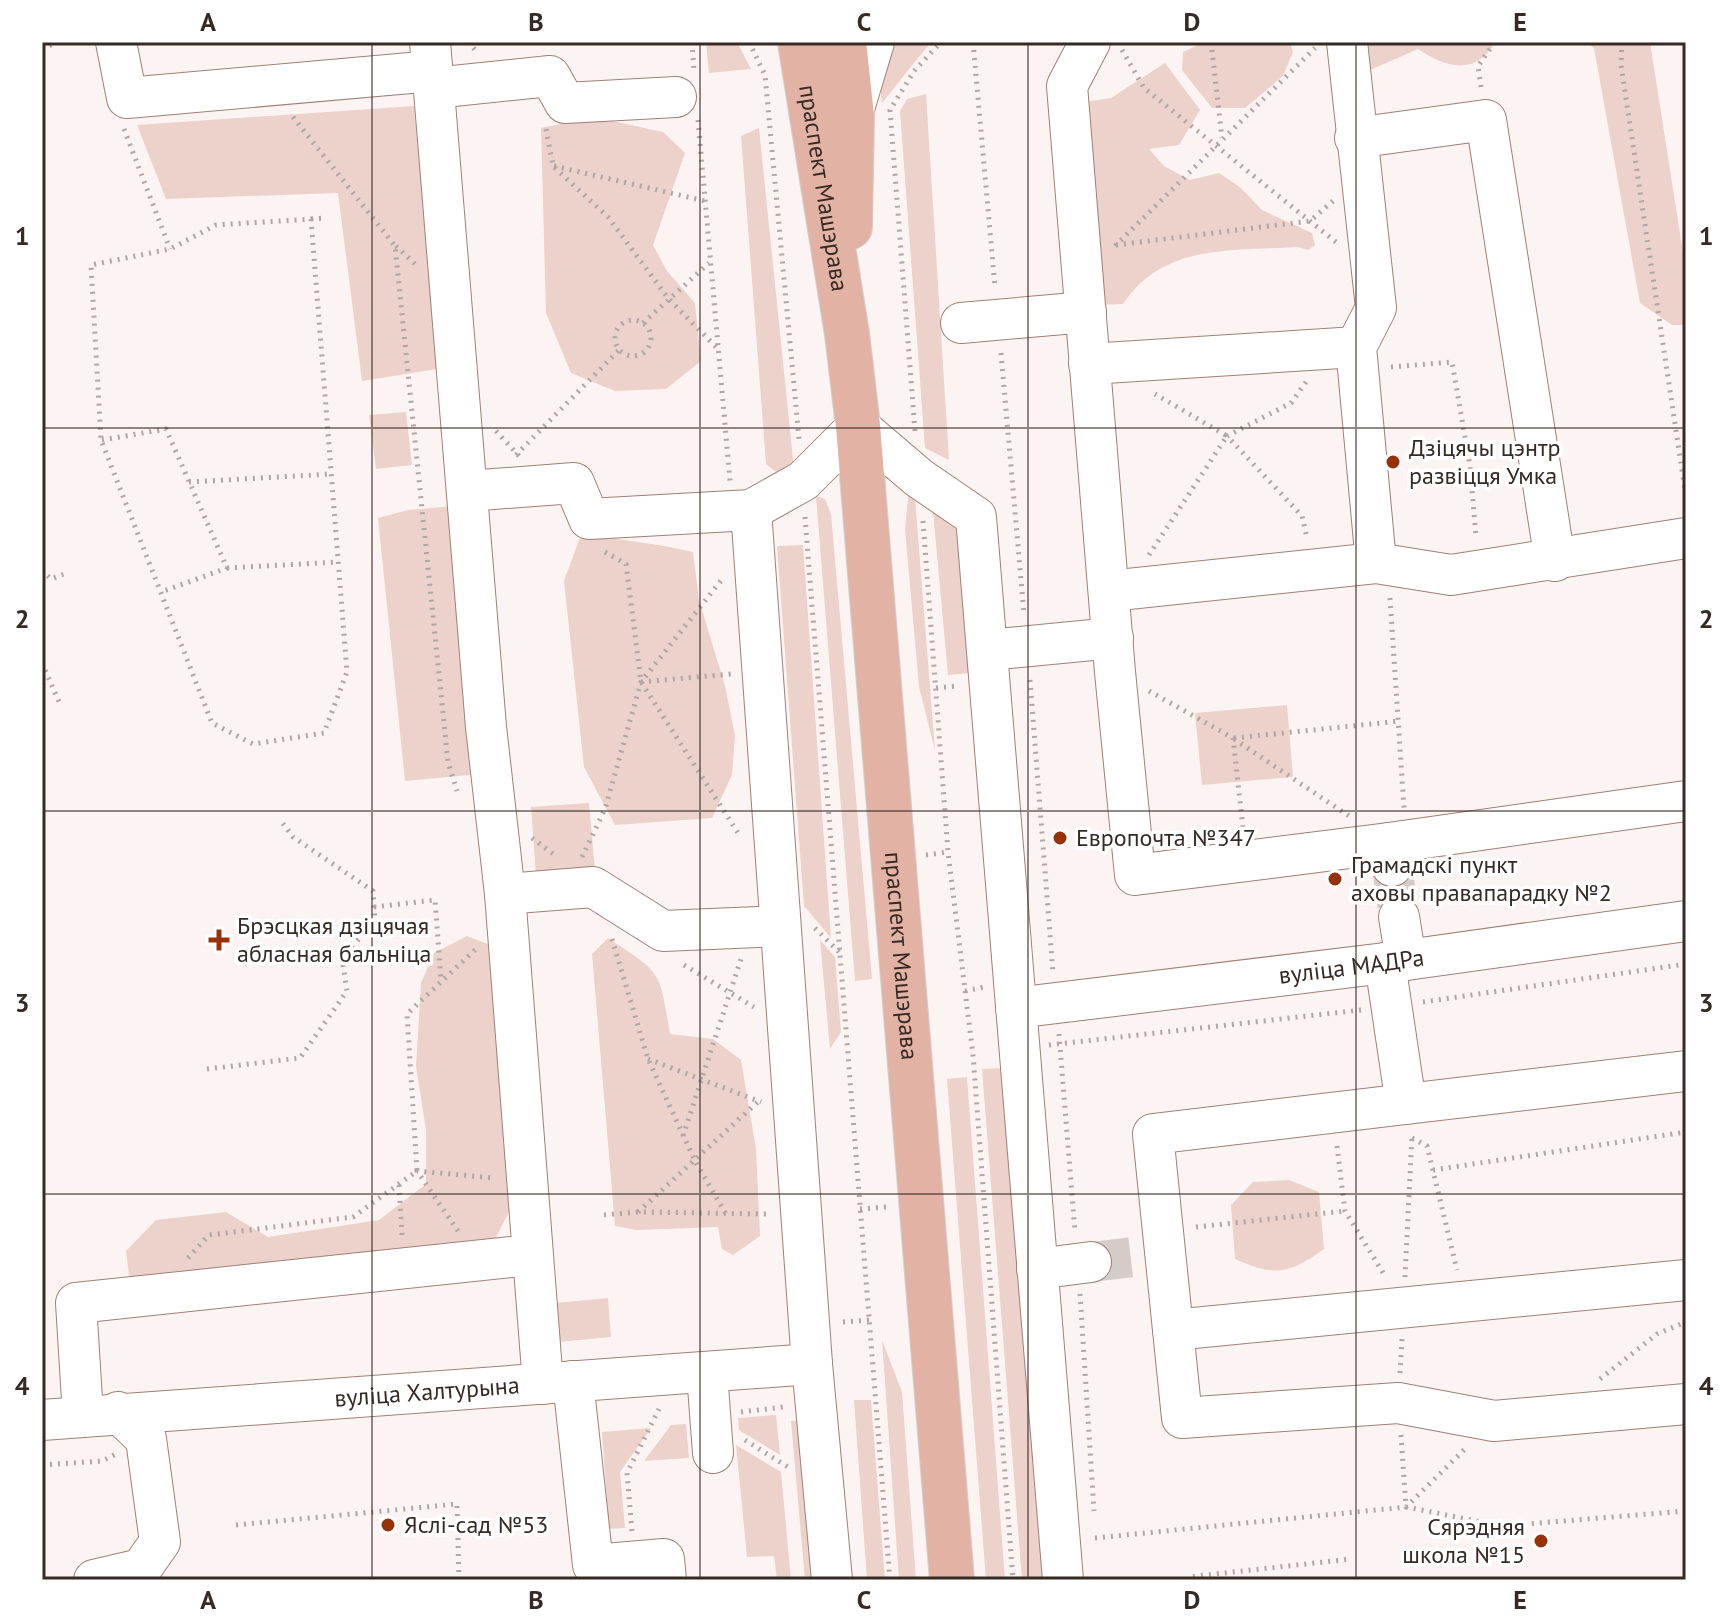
<svg xmlns="http://www.w3.org/2000/svg" width="1728" height="1622" font-family="'PT Sans',sans-serif">
	<style>
		.green { fill: #ecd2ca }
		.lines { fill: none; stroke-linecap: round; stroke-linejoin: round }
		.minor-tunnel { stroke: #d5ccc9; stroke-width: 40; stroke-dasharray: 40 20; stroke-linecap: butt }
		.minor-casing { stroke: #a17f75; stroke-width: 42 }
		.major-casing { stroke: #d3d0cf; stroke-width: 46 }
		.path { stroke: #b0a6a3; stroke-width: 5; stroke-dasharray: 2 6; stroke-linecap: butt }
		.minor { stroke: #fff; stroke-width: 40 }
		.major { stroke: #e2b3a4; stroke-width: 44 }
		.grid { fill: none; stroke: #372a25; stroke-width: 2; stroke-opacity: 0.55 }
		.poi-dot { fill: #973208; stroke: #fff; stroke-width: 3 }
		.labels { text-anchor: middle; stroke-width: 7; stroke-linejoin: round; paint-order: stroke }
		.street-label { font-size: 24px; fill: #372a25; stroke: #fff }
		.poi-label { font-size: 24px; fill: #372a25; stroke: #fff; text-anchor: start }
		.neatline { fill: none; stroke: #372a25; stroke-width: 3 }
		.grid-label { font-size: 26px; text-anchor: middle; font-weight: bold; fill: #372a25 }
	</style>
	<rect width="100%" height="100%" fill="#fcf4f2"/>
	<g class="green">
		<path d="M706 42H737L751 69 709 73Z"/>
		<path d="M885 42H931L882 103 879 76Z"/>
		<path d="M1205 42H1290L1293 52 1283 76 1245 108H1212L1182 70 1183 52Z"/>
		<path d="M1360 42H1495C1476 77 1444 67 1418 49L1368 71Z"/>
		<path d="M1586 42H1650L1686 272V325H1672L1640 303 1594 48Z"/>
		<path d="M1165 63 1200 110 1179 145 1149 149 1164 166 1190 180 1219 173 1240 187 1262 210 1312 233 1315 245 1308 250 1298 247C1232 251 1164 243 1123 304L1100 305 1085 102 1111 98Z"/>
		<path d="M926 94 949 460 925 448 900 111 907 99Z"/>
		<path d="M414 106 438 369 362 381 338 193 166 199 137 125Z"/>
		<path d="M594 117 663 132 685 153 653 245 667 271 695 303 701 361 666 389 615 391 571 373 546 313 541 128Z"/>
		<path d="M759 128 794 469 776 472 766 464 741 136Z"/>
		<path d="M406 412 412 465 376 469 369 415Z"/>
		<path d="M909 489 915 498 935 750 919 687 905 529Z"/>
		<path d="M816 496 825 499 831 514 872 979 855 981Z"/>
		<path d="M932 500 956 525 969 673 948 675Z"/>
		<path d="M454 506 480 774 405 781 378 518 408 510Z"/>
		<path d="M582 532C619 541 656 543 693 552L699 600 725 686 735 736 732 775 712 818 615 825 584 767 564 581Z"/>
		<path d="M803 545 831 938 804 906 777 546Z"/>
		<path d="M1287 705 1293 777 1202 785 1195 713Z"/>
		<path d="M589 803 595 870 536 875 531 807Z"/>
		<path d="M467 936 490 945 510 1210 492 1245 130 1283 126 1251 156 1220 226 1212 268 1237 379 1220 426 1184V1130L416 1066 421 983 434 953Z"/>
		<path d="M608 938C663 975 659 969 670 1034L713 1039 741 1060 756 1149 760 1236 733 1255 722 1249 718 1227 637 1230 615 1226 592 954Z"/>
		<path d="M820 940 835 957 841 1032 830 1049Z"/>
		<path d="M1007 1068 1049 1580H1022L982 1069Z"/>
		<path d="M967 1077 1005 1580H986L947 1079Z"/>
		<path d="M1289 1180 1319 1192 1324 1249C1289 1274 1275 1277 1235 1259L1231 1205 1253 1182Z"/>
		<path d="M608 1298 611 1337 548 1343 545 1304Z"/>
		<path d="M882 1340 902 1392 916 1580H899Z"/>
		<path d="M854 1400H871L885 1580H867Z"/>
		<path d="M776 1415 780 1455 739 1430 738 1418Z"/>
		<path d="M807 1420 821 1580H805L791 1421Z"/>
		<path d="M686 1424 689 1458 644 1461 671 1425Z"/>
		<path d="M651 1428 620 1472 625 1528 609 1529 602 1432Z"/>
		<path d="M736 1445 781 1472 791 1580H777L774 1556 747 1557Z"/>
	</g>
	<g class="lines">
		<g class="minor-tunnel">
			<path d="M1392 866 1399 917"/>
			<path d="M1091 1262 1143 1256"/>
		</g>
		<defs>
			<g id="minor">
				<path d="M116 42 127 98 433 71"/>
				<path d="M430 42 486 727 505 894 543 1384"/>
				<path d="M1090 42 1067 86 1115 672 1135 875 1389 843 1392 866"/>
				<path d="M1347 42 1376 308 1356 347 1376 563"/>
				<path d="M434 88 550 76 565 103 676 97"/>
				<path d="M853 112 874 42"/>
				<path d="M1355 138 1486 120 1555 561"/>
				<path d="M961 323 1086 312"/>
				<path d="M1089 364 1356 347"/>
				<path d="M467 491 574 483 589 519 751 510 803 481 858 426 919 478 976 517 1063 1580"/>
				<path d="M751 510 812 1364 832 1580"/>
				<path d="M1109 591 1376 563 1451 575 1686 538"/>
				<path d="M989 650 1113 638"/>
				<path d="M1389 843 1686 801"/>
				<path d="M505 894 593 887 663 931 780 926"/>
				<path d="M1399 917 1406 960"/>
				<path d="M1385 963 1406 1104 1686 1071"/>
				<path id="s1" d="M1016 1008 1385 963 1686 921"/>
				<path d="M1406 1104 1153 1134 1182 1418 1398 1403 1494 1421 1686 1404"/>
				<path d="M1037 1269 1091 1262"/>
				<path d="M1173 1330 1686 1280"/>
				<path d="M707 1373 713 1453"/>
				<path d="M573 1381 593 1565 664 1559 666 1580"/>
				<path d="M83 1416 76 1303 530 1255"/>
				<path id="s2" d="M42 1420 812 1364"/>
				<path d="M94 1580 141 1569 160 1542 146 1439 118 1412"/>
			</g>
			<g id="major">
				<path id="s3" d="M800 42 847 334 858 426 952 1580"/>
				<path d="M844 42 852 116 850 227"/>
			</g>
		</defs>
		<use href="#minor" class="minor-casing"/>
		<use href="#major" class="major-casing"/>
		<g class="path">
			<path d="M468 42 477 52"/>
			<path d="M692 42 694 71"/>
			<path d="M749 42 765 75 799 439"/>
			<path d="M973 42 995 287"/>
			<path d="M1211 42 1222 138"/>
			<path d="M1622 42 1621 65 1686 497"/>
			<path d="M42 49 57 42"/>
			<path d="M1122 50 1144 88 1336 242"/>
			<path d="M1481 87 1478 66 1495 42"/>
			<path d="M293 117 395 246 448 762 457 791"/>
			<path d="M698 120 730 481"/>
			<path d="M124 129 170 249"/>
			<path d="M546 129 553 166 608 217 668 298 716 347"/>
			<path d="M554 166 705 201"/>
			<path d="M311 219 347 672 324 733 253 744 212 723 101 440 91 265 170 249 216 225Z"/>
			<path d="M311 219 326 218"/>
			<path d="M1116 245 1310 221 1333 201"/>
			<path d="M396 246 415 264"/>
			<path d="M1115 246 1315 48"/>
			<circle cx="633" cy="338" r="18"/>
			<path d="M643 323 709 263"/>
			<path d="M1001 353 1024 614"/>
			<path d="M1391 367 1452 362 1470 466 1476 537"/>
			<path d="M1306 382 1291 403 1227 436 1302 516 1307 538"/>
			<path d="M496 431 519 456"/>
			<path d="M915 431 890 110 914 71 941 42"/>
			<path d="M102 440 166 429 227 568 161 592"/>
			<path d="M516 455 619 350"/>
			<path d="M189 482 331 474"/>
			<path d="M805 517 890 1580"/>
			<path d="M923 521 948 852 973 1055 1013 1580"/>
			<path d="M605 552 626 564 641 682 740 836"/>
			<path d="M1149 555 1227 436 1155 394"/>
			<path d="M227 568 339 562"/>
			<path d="M42 570 51 579 64 574"/>
			<path d="M1390 598 1404 808"/>
			<path d="M42 663 60 704"/>
			<path d="M1030 680 1053 973"/>
			<path d="M641 682 731 674"/>
			<path d="M936 688 957 686"/>
			<path d="M1149 691 1233 738 1243 828"/>
			<path d="M1234 738 1401 721"/>
			<path d="M1234 739 1349 816"/>
			<path d="M532 838 556 856"/>
			<path d="M926 855 948 852"/>
			<path d="M582 857 605 809 641 682 723 578"/>
			<path d="M374 907 435 900 441 980"/>
			<path d="M815 928 839 952"/>
			<path d="M612 939 648 1059 695 1161 726 1214"/>
			<path d="M684 965 754 1007"/>
			<path d="M965 991 984 987"/>
			<path d="M1423 1002 1686 964"/>
			<path d="M1059 1034 1075 1232"/>
			<path d="M1049 1045 1361 1010"/>
			<path d="M648 1059 761 1102"/>
			<path d="M207 1069 300 1058 347 991 342 958 375 921 373 891 293 837 281 821"/>
			<path d="M683 1136 741 959"/>
			<path d="M1412 1138 1427 1146 1457 1270"/>
			<path d="M1337 1146 1345 1211 1385 1276"/>
			<path d="M1433 1170 1686 1132"/>
			<path d="M399 1185 402 1235"/>
			<path d="M860 1209 887 1207"/>
			<path d="M638 1212 761 1099"/>
			<path d="M604 1215 638 1212 769 1214"/>
			<path d="M1196 1227 1345 1211"/>
			<path d="M458 1231 417 1171 494 1178"/>
			<path d="M188 1258 209 1235 353 1217 417 1171 407 1014 478 947"/>
			<path d="M1405 1277 1412 1135"/>
			<path d="M1080 1294 1094 1511"/>
			<path d="M843 1322 869 1320"/>
			<path d="M1400 1373 1402 1339"/>
			<path d="M1600 1379 1657 1334 1686 1322"/>
			<path d="M741 1412 783 1407"/>
			<path d="M1401 1435 1406 1507 1502 1526 1686 1511"/>
			<path d="M745 1440 788 1467"/>
			<path d="M42 1465 102 1461 116 1454"/>
			<path d="M236 1525 457 1504 459 1580"/>
			<path d="M632 1531 627 1473 659 1409"/>
			<path d="M1095 1538 1406 1507 1465 1449"/>
			<path d="M1188 1580V1577L1351 1559"/>
		</g>
		<use href="#minor" class="minor"/>
		<use href="#major" class="major"/>
	</g>
	<path class="grid" d="M372 42V1580M700 42V1580M1028 42V1580M1356 42V1580M42 428H1686M42 811H1686M42 1194H1686"/>
	<g class="poi-dot">
		<circle cx="1393" cy="462" r="8"/>
		<circle cx="1060" cy="838" r="8"/>
		<circle cx="1335" cy="879" r="8"/>
		<path d="M215 928h8v8h8v8h-8v8h-8v-8h-8v-8h8z"/>
		<circle cx="388" cy="1525" r="8"/>
		<circle cx="1541" cy="1541" r="8"/>
	</g>
	<g class="labels">
		<g class="street-label">
			<text dy="8" stroke="none"><textPath href="#s3" startOffset="148">праспект Машэрава</textPath></text>
			<text dy="8" stroke="none"><textPath href="#s3" startOffset="920">праспект Машэрава</textPath></text>
			<text dy="8" stroke="none"><textPath href="#s1" startOffset="338">вуліца МАДРа</textPath></text>
			<text dy="8" stroke="none"><textPath href="#s2" startOffset="386">вуліца Халтурына</textPath></text>
		</g>
		<g class="poi-label">
			<text x="1409" y="456">Дзіцячы цэнтр<tspan x="1409" dy="28">развіцця Умка</tspan></text>
			<text x="1076" y="846">Европочта №347</text>
			<text x="1351" y="873">Грамадскі пункт<tspan x="1351" dy="28">аховы правапарадку №2</tspan></text>
			<text x="237" y="934">Брэсцкая дзіцячая<tspan x="237" dy="28">абласная бальніца</tspan></text>
			<text x="404" y="1533">Яслі-сад №53</text>
			<text x="1525" y="1535" text-anchor="end">Сярэдняя<tspan x="1525" dy="28">школа №15</tspan></text>
		</g>
	</g>
	<rect width="1728" height="1622" fill="none" stroke="#ffffff" stroke-width="88"/>
	<rect x="44" y="44" width="1640" height="1534" class="neatline"/>
	<g class="grid-label">
		<text x="208" y="31">A</text>
		<text x="536" y="31">B</text>
		<text x="864" y="31">C</text>
		<text x="1192" y="31">D</text>
		<text x="1520" y="31">E</text>
		<text x="22" y="245">1</text>
		<text x="1706" y="245">1</text>
		<text x="22" y="628">2</text>
		<text x="1706" y="628">2</text>
		<text x="22" y="1012">3</text>
		<text x="1706" y="1012">3</text>
		<text x="22" y="1395">4</text>
		<text x="1706" y="1395">4</text>
		<text x="208" y="1609">A</text>
		<text x="536" y="1609">B</text>
		<text x="864" y="1609">C</text>
		<text x="1192" y="1609">D</text>
		<text x="1520" y="1609">E</text>
	</g>
</svg>
